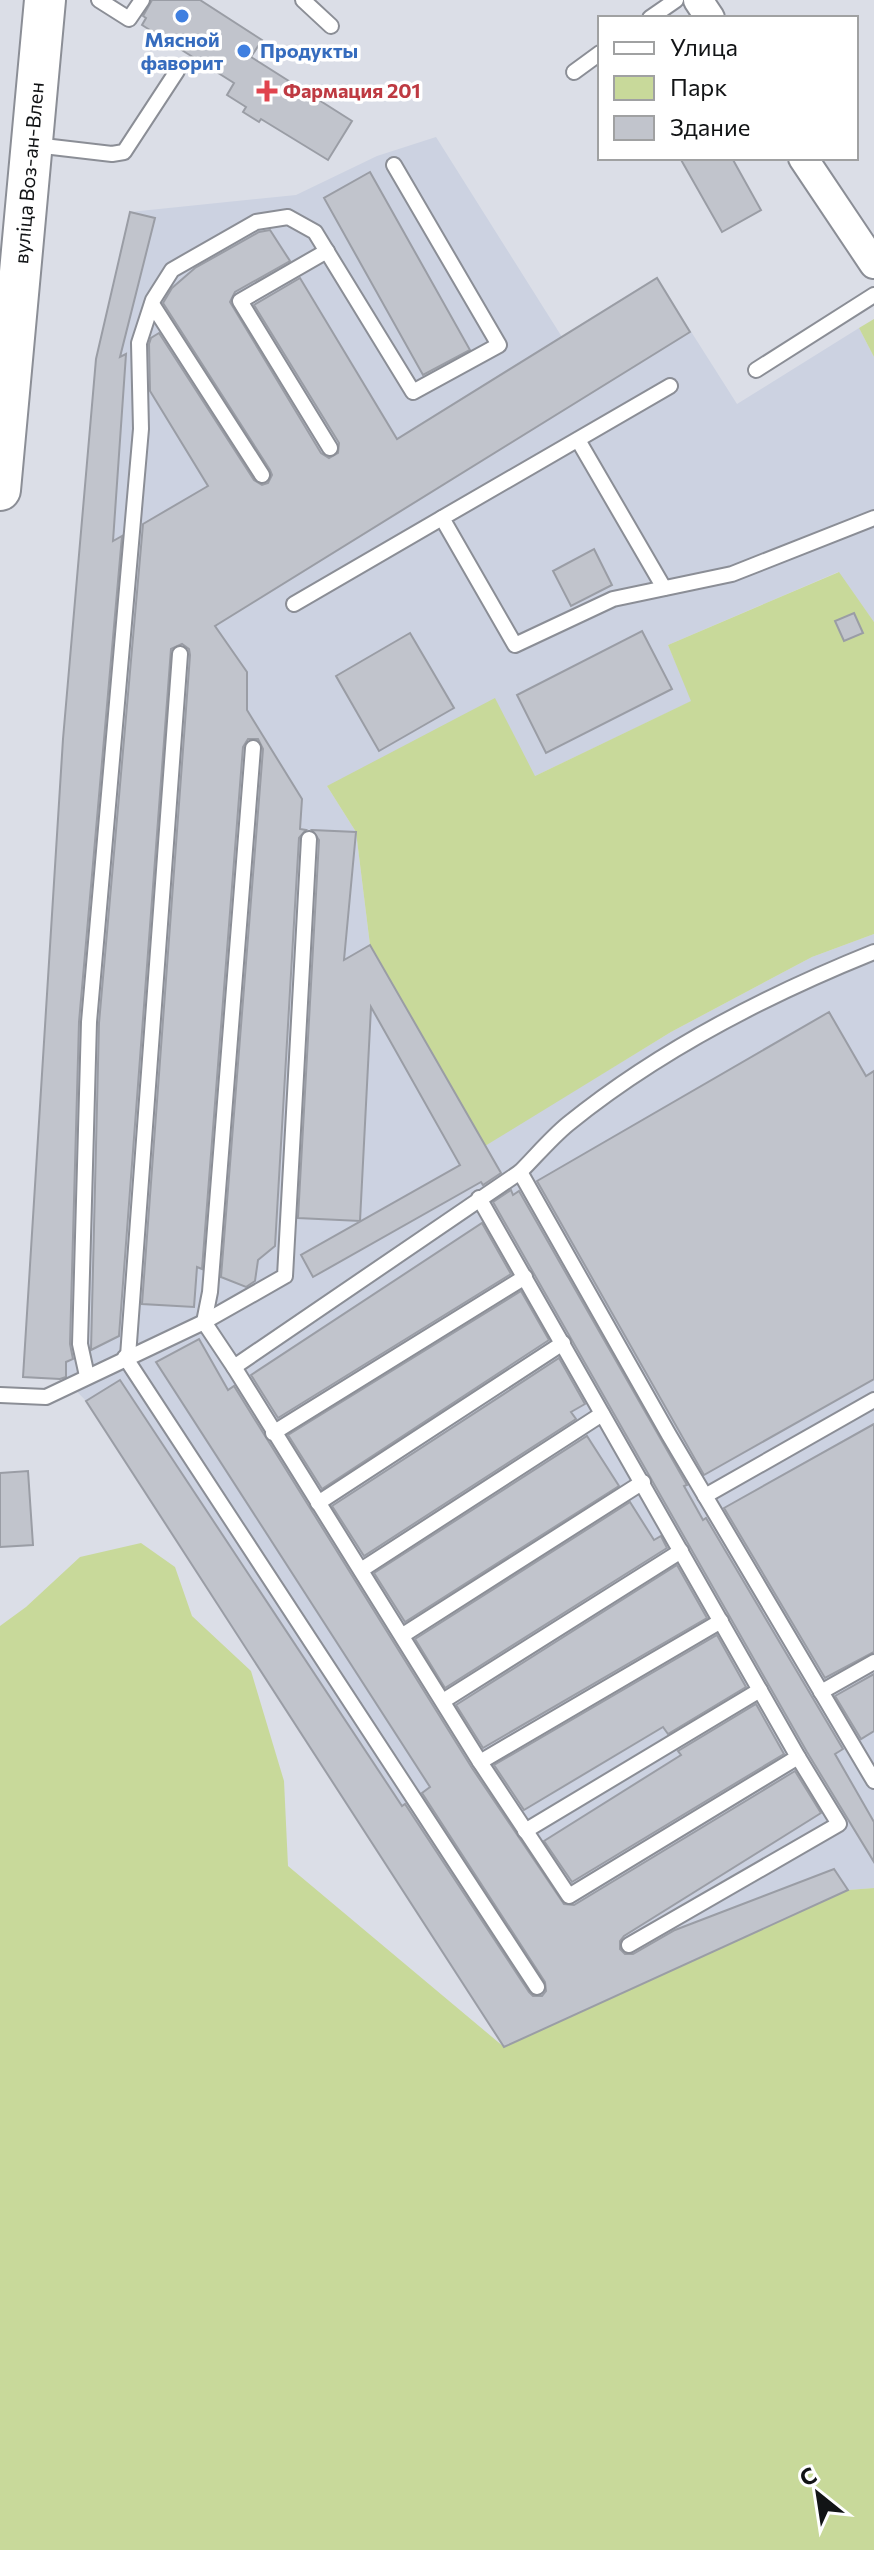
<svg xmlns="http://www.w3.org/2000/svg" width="874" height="2550" font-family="Commissioner,sans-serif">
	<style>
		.built { fill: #ccd2e1 }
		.green { fill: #c8d99a }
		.building { fill: #c1c4cc; stroke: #9a9da5; stroke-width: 2 }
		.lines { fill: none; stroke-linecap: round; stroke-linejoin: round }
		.service-casing { stroke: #8b8e96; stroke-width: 18 }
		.minor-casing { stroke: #8b8e96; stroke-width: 32 }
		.secondary-casing { stroke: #8b8e96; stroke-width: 44 }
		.service { stroke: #fff; stroke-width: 14 }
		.minor { stroke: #fff; stroke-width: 28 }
		.secondary { stroke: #fff; stroke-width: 40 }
		.shop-dot { fill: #3f7fe0; stroke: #fff; stroke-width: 3 }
		.health-dot { fill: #e0444e; stroke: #fff; stroke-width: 3 }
		.labels { text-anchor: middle; stroke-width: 7; stroke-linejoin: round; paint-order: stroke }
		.shop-label { font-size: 20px; font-weight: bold; fill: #366cbe; stroke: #fff }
		.health-label { font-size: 20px; font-weight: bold; fill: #be3a42; stroke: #fff; text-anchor: start }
		.street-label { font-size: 20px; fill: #121416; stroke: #fff }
	</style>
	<rect width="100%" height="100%" fill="#dbdee7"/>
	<path class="built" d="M436 137 562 337 657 278 737 404 859 328 874 357V622L838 572 668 645 692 701 535 776 327 786 356 832 370 945 485 1145 671 1032 812 957 874 934V1888L848 1890 504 2047 86 1401 65 1379 23 1377 96 359 130 212 296 195 377 156Z"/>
	<g class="green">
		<path d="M874 319V357L859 328Z"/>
		<path d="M839 572 874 622V934L812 957 671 1032 485 1146 370 945 356 832 327 786 495 698 535 776 691 701 668 645Z"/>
		<path d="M141 1543 175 1567 192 1616 251 1671 284 1781 288 1866 504 2047 848 1890 874 1888V2550H0V1626L26 1607 80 1557Z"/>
	</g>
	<g class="building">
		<path d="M152 0H200L262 40 251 57 352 121 328 160 261 119 259 122 243 112 246 107 227 95 234 83 142 25 146 18 143 16Z"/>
		<path d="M680 158H732L761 210 722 232Z"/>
		<path d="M370 172 470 350 423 375 324 198Z"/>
		<path d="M130 212 155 218 120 357 126 354 113 541 122 536 79 1022 70 1344 73 1359 66 1362V1377L60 1379 23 1377 63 739 96 359Z"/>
		<path d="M270 230 290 261 235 292 230 302 321 453 329 458 338 453 339 443 254 305 300 278 397 439 657 278 690 332 215 626 247 672V710L302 799 300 829 306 830 299 838 275 1246 258 1260 255 1281 246 1287 221 1277 263 749 258 739H248L243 747 202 1269 197 1267 194 1307 142 1304 190 655 189 649 182 644 171 649 119 1336 91 1350 99 1023 143 524 208 486 150 391 149 344 151 338 159 333 254 480 262 485 268 483 272 475 270 470 163 303 172 288 195 268 259 232Z"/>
		<path d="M594 549 612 585 571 606 553 571Z"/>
		<path d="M854 613 863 633 844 641 835 621Z"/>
		<path d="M642 631 672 689 546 753 517 695Z"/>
		<path d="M410 633 454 708 379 751 336 676Z"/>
		<path d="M312 830 356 832 344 960 370 945 501 1173 483 1185 481 1182 313 1277 301 1255 460 1165 371 1007 360 1221 298 1218 319 840Z"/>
		<path d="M829 1012 866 1076 874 1071V1379L704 1475 537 1181Z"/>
		<path d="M511 1190 513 1195 519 1191 687 1485 684 1486 703 1520 706 1518 843 1749 835 1754 874 1822V1862L807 1752 493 1202Z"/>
		<path d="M482 1223 511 1274 278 1418 251 1375Z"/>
		<path d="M521 1291 549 1340 322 1489 288 1435Z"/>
		<path d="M199 1339 228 1390 234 1386 472 1768 564 1904 574 1905 795 1771 821 1813 624 1936 620 1941V1949L625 1954H633L675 1930 834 1869 848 1890 504 2047 86 1401 120 1380 402 1806 405 1804 529 1992 533 1996H542L546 1991 545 1982 422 1793 430 1787 156 1362Z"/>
		<path d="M559 1358 585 1404 571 1412 576 1419 364 1556 332 1506Z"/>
		<path d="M874 1424V1652L825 1678 724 1508Z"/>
		<path d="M587 1436 619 1486 405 1622 374 1573Z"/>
		<path d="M28 1471 33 1545 0 1547V1473Z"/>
		<path d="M630 1502 654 1540 661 1536 667 1548 445 1688 415 1639Z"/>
		<path d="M677 1565 707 1618 483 1748 456 1705Z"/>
		<path d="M717 1635 746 1687 668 1734 663 1727 524 1810 494 1765Z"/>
		<path d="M874 1674V1731L861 1739 835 1696Z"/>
		<path d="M756 1704 784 1754 572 1882 544 1841 681 1755 678 1751Z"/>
	</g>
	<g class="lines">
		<defs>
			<g id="service">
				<path d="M99 0 129 19 142 0"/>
				<path d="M303 0 331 26"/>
				<path d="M650 18 676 0"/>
				<path d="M574 72 600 53"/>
				<path d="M35 145 112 154 124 152 177 71"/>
				<path d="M327 251 240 301 330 448"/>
				<path d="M152 304 262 475"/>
				<path d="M756 370 874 295"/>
				<path d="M670 386 442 518 515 645 613 599 732 574 874 518"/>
				<path d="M578 440 664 588"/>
				<path d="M294 604 442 518"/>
				<path d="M520 1172C536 1156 551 1138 568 1124 658 1051 767 995 874 952"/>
				<path d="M204 1322 210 1292 253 748"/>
				<path d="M204 1322 285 1276 309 839"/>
				<path d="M128 1356 180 654"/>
				<path d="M125 1357 537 1987"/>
				<path d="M234 1367 480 1762 569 1896 798 1757 479 1198"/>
				<path d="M87 1376 80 1344 89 1022 141 429 139 343 153 300 172 270 256 222 288 217 315 232 413 392 499 345 394 165"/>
				<path d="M0 1395 46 1397 204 1322 234 1367 520 1172 669 1435 874 1781"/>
				<path d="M273 1433 525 1277"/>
				<path d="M705 1496 874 1400"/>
				<path d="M318 1503 563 1343"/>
				<path d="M361 1570 602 1414"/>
				<path d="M403 1635 643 1482"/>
				<path d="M821 1692 874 1662"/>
				<path d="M443 1701 681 1551"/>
				<path d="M480 1762 721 1621"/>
				<path d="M525 1831 760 1690"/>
				<path d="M629 1945 839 1824 798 1757"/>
			</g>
			<g id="minor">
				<path d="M698 0 710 18"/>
				<path d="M803 158 874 264"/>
			</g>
			<path id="secondary" d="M0 490 45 0"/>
		</defs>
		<use href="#service" class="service-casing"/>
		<use href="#minor" class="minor-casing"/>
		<use href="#secondary" class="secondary-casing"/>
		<use href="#service" class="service"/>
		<use href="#minor" class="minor"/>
		<use href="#secondary" class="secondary"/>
	</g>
	<g class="shop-dot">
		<circle cx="182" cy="16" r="8"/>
		<circle cx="244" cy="51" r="8"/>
	</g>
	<path class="health-dot" d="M263 79h8v8h8v8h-8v8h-8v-8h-8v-8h8z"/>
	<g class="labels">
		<g class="shop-label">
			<text x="182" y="47">Мясной<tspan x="182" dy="23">фаворит</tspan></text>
			<text x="260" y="58" text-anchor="start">Продукты</text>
		</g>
		<g class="health-label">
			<text x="283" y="98">Фармация 201</text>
		</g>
		<g class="street-label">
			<text transform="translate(29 173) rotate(-85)" y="7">вуліца Воз-ан-Влен</text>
		</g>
	</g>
	<rect x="598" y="16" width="260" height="144" fill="#ffffff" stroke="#a0a1a2" stroke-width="2"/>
	<rect x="614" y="42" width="40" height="12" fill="#ffffff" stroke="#a0a1a2" stroke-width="2"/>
	<text x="670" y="56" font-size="24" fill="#121416">Улица</text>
	<rect x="614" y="76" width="40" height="24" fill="#c8d99a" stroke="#a0a1a2" stroke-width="2"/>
	<text x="670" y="96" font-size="24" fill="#121416">Парк</text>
	<rect x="614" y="116" width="40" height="24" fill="#c1c4cc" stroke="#a0a1a2" stroke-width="2"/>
	<text x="670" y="136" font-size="24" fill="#121416">Здание</text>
	<g transform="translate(818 2494) rotate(330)" stroke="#ffffff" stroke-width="6" paint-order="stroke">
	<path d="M0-6L14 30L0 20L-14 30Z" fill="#121416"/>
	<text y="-12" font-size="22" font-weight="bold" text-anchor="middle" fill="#121416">С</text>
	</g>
</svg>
